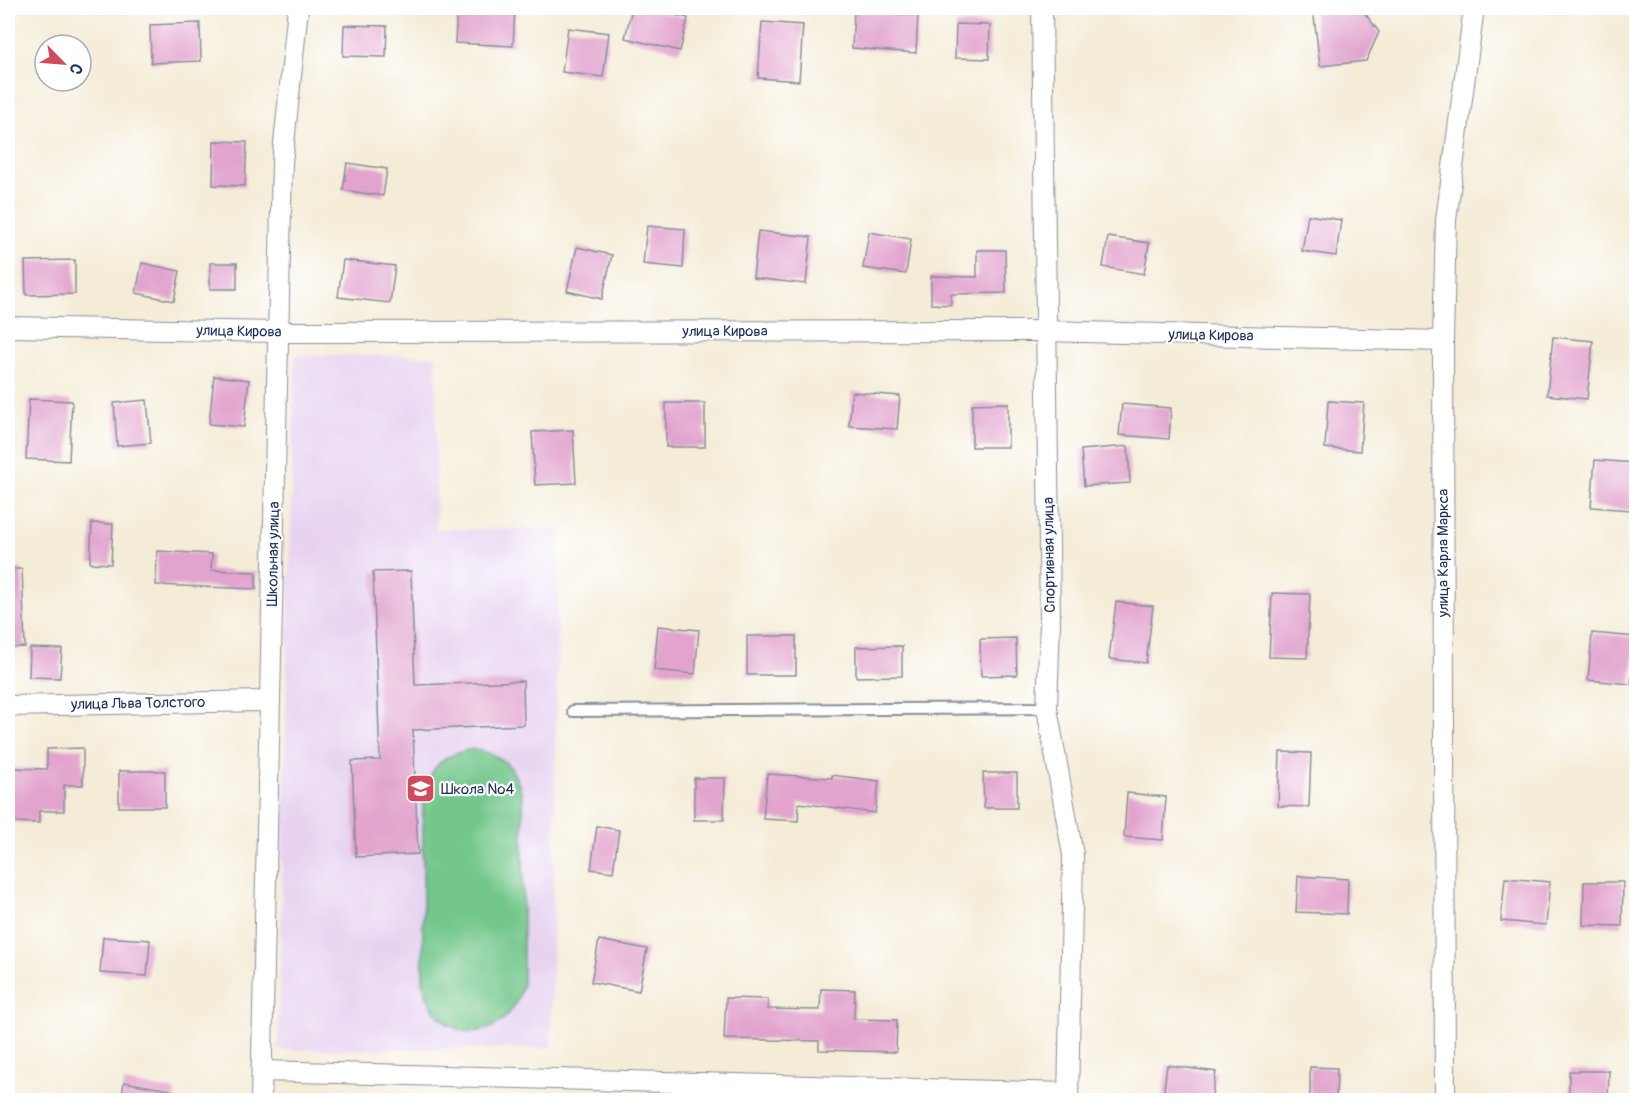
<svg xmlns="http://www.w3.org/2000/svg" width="1644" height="1108" font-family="Pangolin,sans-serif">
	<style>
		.built { fill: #e6d2f0 }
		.green { fill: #73c78b; stroke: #477b74; stroke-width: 1.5 }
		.building { fill: #e2a4ce }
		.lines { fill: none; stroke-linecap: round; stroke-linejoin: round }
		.service-casing { stroke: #888e9a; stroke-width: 14 }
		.minor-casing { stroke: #888e9a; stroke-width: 22 }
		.service { stroke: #fff; stroke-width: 10 }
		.minor { stroke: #fff; stroke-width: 20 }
		.labels { text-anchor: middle; stroke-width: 4.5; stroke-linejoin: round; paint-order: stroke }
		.street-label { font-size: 15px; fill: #1b2f5e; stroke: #fff }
		.poi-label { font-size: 15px; fill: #1b2f5e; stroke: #fff; text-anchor: start }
	</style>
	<rect width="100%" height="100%" fill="#fff"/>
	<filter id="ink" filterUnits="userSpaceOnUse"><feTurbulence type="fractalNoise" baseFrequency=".0167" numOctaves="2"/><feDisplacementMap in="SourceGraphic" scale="12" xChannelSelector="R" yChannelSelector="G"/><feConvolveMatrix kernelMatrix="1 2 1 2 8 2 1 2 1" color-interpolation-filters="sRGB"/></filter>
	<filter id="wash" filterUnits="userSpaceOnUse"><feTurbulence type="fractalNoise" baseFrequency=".008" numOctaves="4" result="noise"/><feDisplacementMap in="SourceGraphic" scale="24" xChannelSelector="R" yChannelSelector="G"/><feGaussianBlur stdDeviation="1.35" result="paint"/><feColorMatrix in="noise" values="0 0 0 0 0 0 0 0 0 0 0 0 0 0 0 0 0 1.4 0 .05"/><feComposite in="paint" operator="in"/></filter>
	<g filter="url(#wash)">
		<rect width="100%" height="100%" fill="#f4ecd7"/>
		<path class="built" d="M295 355 436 356V529H559L551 1048 278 1050Z"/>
		<path class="green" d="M473 749C506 756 516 767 523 800V982C509 1048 436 1048 423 982V801C429 768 440 755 473 749Z"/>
		<g id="blocks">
			<g class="building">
				<path d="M457 8 515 10 513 46 455 43Z"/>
				<path d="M632 8H645L688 18 680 51 625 38Z"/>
				<path d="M1313 8H1361L1379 32 1366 61 1320 66Z"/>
				<path d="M854 11 918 15 916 53 852 48Z"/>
				<path d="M762 22 803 25 799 81 758 78Z"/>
				<path d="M200 23 201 61 151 63 150 25Z"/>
				<path d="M956 24 990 25 989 59 955 58Z"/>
				<path d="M344 25 387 26 386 57 343 56Z"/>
				<path d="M568 28 609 33 603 77 562 72Z"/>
				<path d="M214 141 247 142 245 186 213 185Z"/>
				<path d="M347 163 387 169 383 196 343 190Z"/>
				<path d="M1308 215 1341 220 1336 256 1302 251Z"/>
				<path d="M647 226 685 229 683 268 643 264Z"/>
				<path d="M758 231 811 237 806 284 753 278Z"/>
				<path d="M869 232 911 239 906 274 863 268Z"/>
				<path d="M1108 237 1149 243 1144 274 1103 267Z"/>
				<path d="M577 247 612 255 602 299 567 291Z"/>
				<path d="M977 250H1005L1006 293 951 294V305L931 304V276L977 277Z"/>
				<path d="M75 260V294L26 295 25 261Z"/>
				<path d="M343 260 395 266 390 303 338 297Z"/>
				<path d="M142 263 180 271 174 301 136 293Z"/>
				<rect x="210" y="263" width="27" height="26"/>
				<path d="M1553 337 1593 341 1587 399 1547 395Z"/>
				<path d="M214 376 249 380 244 427 209 424Z"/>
				<path d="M852 392 900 396 897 429 849 426Z"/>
				<path d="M29 399 72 401 69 461 26 459Z"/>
				<path d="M147 400 151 443 117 446 114 403Z"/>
				<path d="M1328 401 1364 403 1360 451 1325 448Z"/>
				<rect x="666" y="403" width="39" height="44"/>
				<path d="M1008 403V447H972V404Z"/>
				<path d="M1122 404 1171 408 1169 439 1119 435Z"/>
				<path d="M573 430 576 483 535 485 532 432Z"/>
				<path d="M1128 446 1130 483 1084 486 1081 450Z"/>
				<path d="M1595 460 1635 463 1631 510 1591 507Z"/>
				<path d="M92 523 113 524 111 564 90 563Z"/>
				<path d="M157 551 212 554 211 570 256 572V589L156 585Z"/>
				<path d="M8 569H22L25 647 8 648Z"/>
				<path d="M411 571 415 685 523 681 524 725 413 730 418 854 356 857 352 761 380 760 373 572Z"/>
				<path d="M1272 593 1310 594 1307 658 1269 657Z"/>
				<path d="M1116 602 1153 606 1146 663 1109 659Z"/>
				<path d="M658 626 699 630 695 674 654 670Z"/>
				<path d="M1592 633 1636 637 1631 684 1588 680Z"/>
				<rect x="747" y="636" width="49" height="39"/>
				<path d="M1016 638 1017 675 981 676 980 639Z"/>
				<path d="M902 646V676L856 677V647Z"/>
				<path d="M30 648 62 649 60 678 29 677Z"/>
				<path d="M83 748V785H64V811H39V823L8 822 9 768 47 769V749Z"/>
				<path d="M1280 752 1311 753 1309 807 1278 806Z"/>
				<rect x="119" y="771" width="46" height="36"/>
				<path d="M983 773H1017V808H984Z"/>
				<path d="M767 774 832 778V775L879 781 875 813 799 803 798 821 763 819Z"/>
				<path d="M694 778H725L724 820H694Z"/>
				<path d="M1127 793 1166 797 1163 840 1124 837Z"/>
				<path d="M597 826 619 830 613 872 591 869Z"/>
				<path d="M1298 876 1348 879 1347 914 1296 912Z"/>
				<path d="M1505 878 1550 882 1546 925 1501 921Z"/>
				<path d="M1584 882H1623L1622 926 1583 925Z"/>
				<path d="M103 937 150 940 147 976 100 973Z"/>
				<path d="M599 940 647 949 639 991 591 982Z"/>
				<path d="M821 989 855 990 854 1019 897 1020 896 1052 819 1050V1041L724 1039 726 998 768 999V1009L820 1010Z"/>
				<path d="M1167 1065 1216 1072 1211 1101 1163 1097Z"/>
				<path d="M1310 1067 1337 1068 1336 1101H1310Z"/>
				<path d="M1569 1071H1609L1608 1101H1569Z"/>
				<path d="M124 1082 175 1091 174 1101H121Z"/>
			</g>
		</g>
	</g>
	<g filter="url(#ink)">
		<use href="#blocks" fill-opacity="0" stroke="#888e9a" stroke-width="1.5"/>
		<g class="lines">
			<defs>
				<path id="service" d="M573 711 1047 708"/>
				<g id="minor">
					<path d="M1042 8 1050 622 1047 708 1073 855 1068 1100"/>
					<path d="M8 327 278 332 1045 331 1443 341"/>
					<path d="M8 706 269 701"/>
					<path d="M263 1071 1068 1093"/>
					<path d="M261 1100 282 163 298 8"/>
					<path d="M1445 1100 1443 341 1446 220 1474 8"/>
				</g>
			</defs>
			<use href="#service" class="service-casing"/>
			<use href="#minor" class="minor-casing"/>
			<use href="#service" class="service"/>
			<use href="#minor" class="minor"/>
		</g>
	</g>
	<defs>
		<symbol id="school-square" viewBox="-11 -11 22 22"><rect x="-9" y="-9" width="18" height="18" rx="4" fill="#d1495b" stroke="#fff"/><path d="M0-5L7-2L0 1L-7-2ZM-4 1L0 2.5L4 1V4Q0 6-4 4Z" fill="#fff"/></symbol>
	</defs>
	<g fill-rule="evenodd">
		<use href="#school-square" x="404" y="772" width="33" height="33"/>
	</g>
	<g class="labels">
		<g class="street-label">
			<text transform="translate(239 331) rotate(1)" y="5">улица Кирова</text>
			<text x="725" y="336">улица Кирова</text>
			<text transform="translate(1211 335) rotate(1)" y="5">улица Кирова</text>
			<text transform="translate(1443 553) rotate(-90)" y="5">улица Карла Маркса</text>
			<text transform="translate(273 554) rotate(-89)" y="5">Школьная улица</text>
			<text transform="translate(1049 555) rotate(-91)" y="5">Спортивная улица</text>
			<text transform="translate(138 703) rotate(-1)" y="5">улица Льва Толстого</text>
		</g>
		<g class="poi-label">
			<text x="441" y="794">Школа №4</text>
		</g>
	</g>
	<rect width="1644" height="1108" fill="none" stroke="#fff" stroke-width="30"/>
	<g transform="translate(63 63) rotate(115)"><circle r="28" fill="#ffffff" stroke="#a4acbf" stroke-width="1.5"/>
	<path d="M0-4.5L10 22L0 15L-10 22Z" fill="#d1495b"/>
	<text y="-9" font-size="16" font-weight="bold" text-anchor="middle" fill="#1b2f5e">С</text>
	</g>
</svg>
